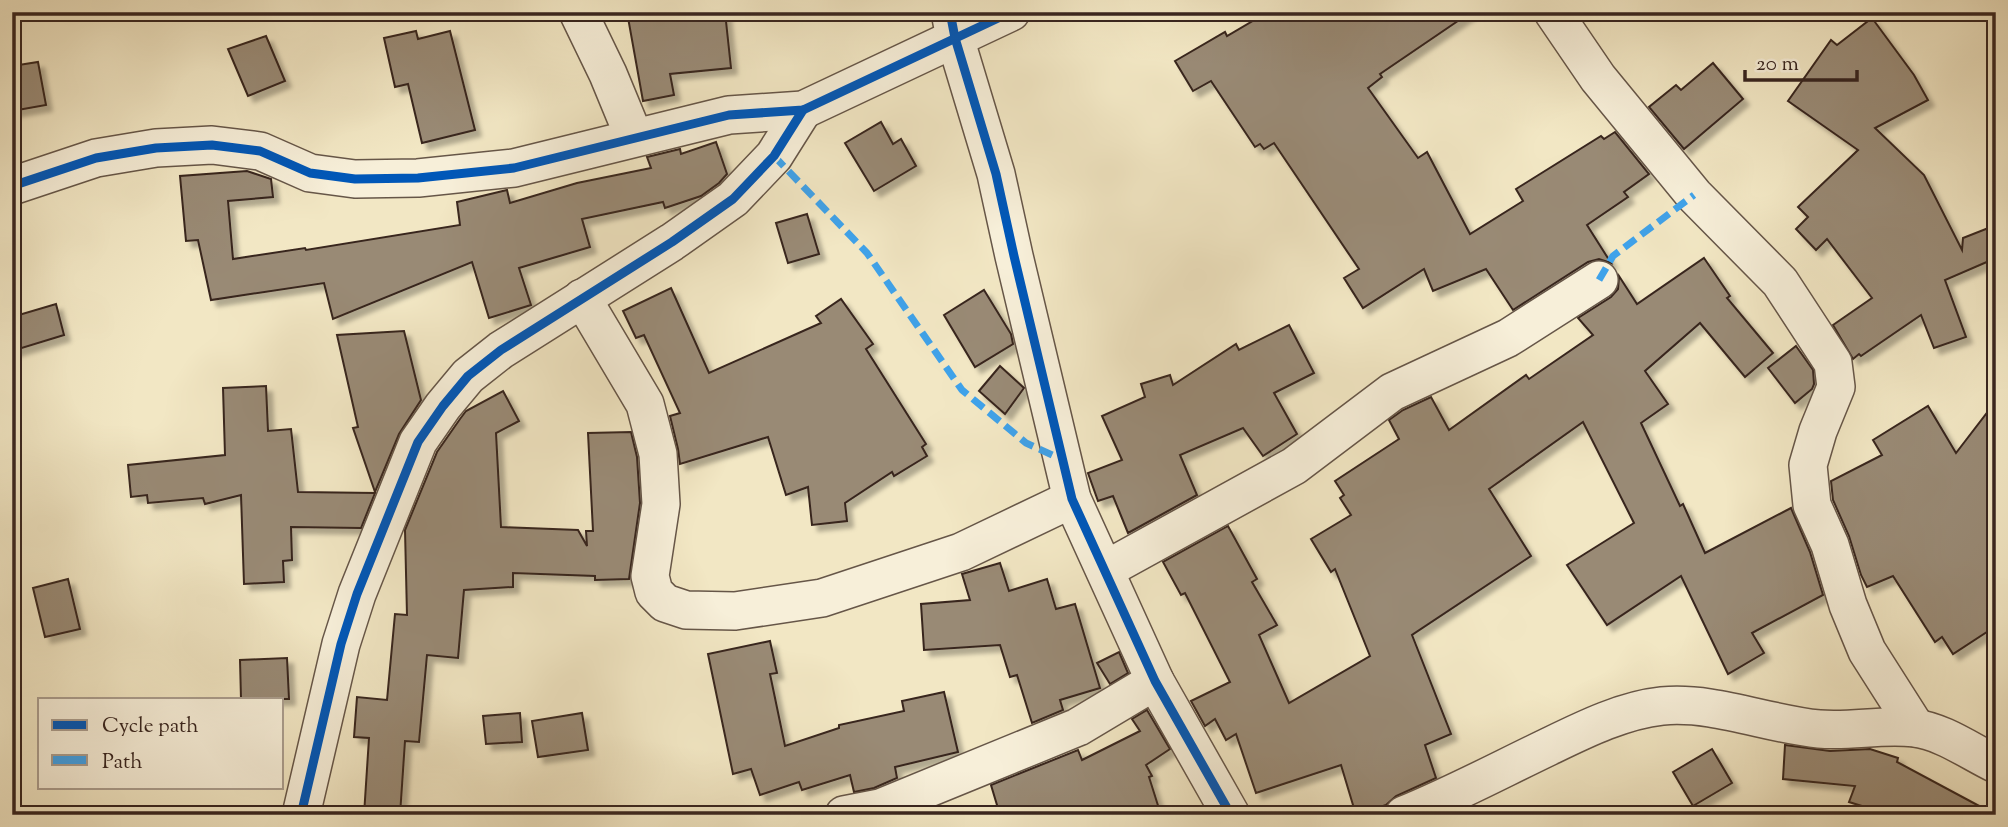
<svg xmlns="http://www.w3.org/2000/svg" width="2008" height="827" font-family="'Sorts Mill Goudy',serif">
	<style>
		.building { fill: #998a75; stroke: #38251f; stroke-width: 2; filter: url(#shadow) }
		.lines { fill: none; stroke-linecap: round; stroke-linejoin: round }
		.minor-casing { stroke: #665648; stroke-width: 40 }
		.minor { stroke: #f7efd9; stroke-width: 37 }
		.quiet { stroke: #3fa2ea; stroke-width: 7; stroke-dasharray: 14 7; stroke-linecap: butt }
		.cycleway-casing { stroke: #f7efd9; stroke-width: 13 }
		.cycleway { stroke: #0057b8; stroke-width: 9 }
	</style>
	<defs>
		<filter id="shadow"><feDropShadow dx="6" dy="6" stdDeviation="2" flood-color="#0004"/></filter>
	</defs>
	<rect width="100%" height="100%" fill="#f2e7c4"/>
	<filter id="stains"><feTurbulence type="fractalNoise" baseFrequency=".00286" numOctaves="4"/><feColorMatrix values="0 0 0 0 .2 0 0 0 0 .09 0 0 0 0 .02 0 0 0 .5 -.17"/></filter>
	<radialGradient id="worn" r=".72"><stop offset=".6" stop-color="#630" stop-opacity="0"/><stop offset="1" stop-color="#630" stop-opacity=".3"/></radialGradient>
	<g class="building">
		<path d="M627 12H725L731 68 670 74 674 95 643 101Z"/>
		<path d="M1268 12H1471L1380 74 1382 77 1368 88 1418 158 1427 152 1470 234 1523 201 1516 189 1601 136 1604 139 1615 132 1649 174 1624 192 1628 197 1587 225 1611 263 1599 259 1588 262 1513 310 1486 269 1433 291 1424 269 1363 308 1344 278 1359 269 1274 143 1264 149 1260 144 1255 147 1211 81 1193 91 1175 61 1225 32 1227 36Z"/>
		<path d="M1872 18 1914 75 1928 100 1875 128 1924 175 1962 250 1963 238 1996 225V258L1945 280 1966 337 1934 348 1921 315 1861 356 1859 354 1853 359 1833 325 1872 298 1827 239 1816 250 1796 229 1808 217 1798 207 1858 150 1788 101 1831 40 1837 45Z"/>
		<path d="M416 31 418 39 450 31 475 130 422 143 408 84 395 87 384 38Z"/>
		<path d="M266 36 285 81 248 96 228 49Z"/>
		<path d="M38 62 46 105 12 111V66Z"/>
		<path d="M1713 63 1743 99 1684 149 1649 107 1676 85 1681 90Z"/>
		<path d="M881 122 893 144 901 139 916 166 874 191 845 143Z"/>
		<path d="M716 142 727 174 719 183 701 196 665 208 663 202 582 219 590 247 519 268 531 305 489 318 472 262 333 319 324 283 211 300 198 240 186 241 180 176 247 171 271 179 273 197 228 201 233 259 305 248 306 250 460 225 457 202 507 190 510 203 577 183 651 168 647 157 680 149 681 154Z"/>
		<path d="M807 214 819 254 788 263 776 223Z"/>
		<path d="M1704 258 1730 296 1727 298 1773 353 1745 377 1700 323 1645 371 1668 404 1641 423 1680 506 1683 504 1705 553 1791 508 1810 552 1823 595 1752 633 1764 653 1728 674 1681 576 1607 625 1567 565 1634 523 1583 422 1489 489 1531 556 1412 635 1451 734 1425 745 1436 778 1396 796 1386 805 1356 815 1341 765 1256 793 1236 734 1226 740 1215 719 1205 726 1191 701 1230 682 1185 593 1181 595 1163 562 1228 526 1257 579 1252 582 1277 625 1259 635 1289 703 1370 656 1335 569 1331 572 1311 539 1351 515 1340 498 1344 495 1335 481 1399 439 1389 420 1403 410 1431 397 1449 430 1526 375 1529 379 1593 335 1578 318 1611 297 1618 289 1619 276 1637 304Z"/>
		<path d="M671 288 709 373 821 323 816 316 841 299 873 344 866 349 926 444 922 447 927 456 894 476 892 472 845 503 847 521 812 525 808 487 786 495 768 437 680 464 678 449 670 416 680 413 644 335 636 338 623 311Z"/>
		<path d="M984 290 1011 334 1013 344 975 367 944 315Z"/>
		<path d="M56 304 64 335 12 351V317Z"/>
		<path d="M1289 325 1314 373 1274 393 1297 434 1263 456 1243 428 1180 455 1197 495 1128 533 1113 496 1098 501 1088 473 1122 460 1102 416 1145 397 1141 384 1170 375 1173 385 1236 344 1239 350Z"/>
		<path d="M404 331 421 400 399 434 375 492 353 428 358 427 337 335Z"/>
		<path d="M1796 346 1813 370 1814 384 1812 389 1795 403 1768 368Z"/>
		<path d="M1000 366 1024 388 1005 414 979 391Z"/>
		<path d="M266 386 268 431 291 429 298 492 375 493 361 528 291 527 292 560 283 561 284 582 244 584 241 495 205 504 203 498 148 503 147 495 131 497 128 465 225 455 223 388Z"/>
		<path d="M503 391 519 421 496 433 501 527 578 530 587 546 586 531H593L588 433 631 432 637 457 640 503 629 579 595 580V576L513 573V587L464 590 458 658 427 655 419 742 405 741 400 815H364L369 738 354 737 357 697 387 700 395 614 407 615 405 530 437 452 460 419 466 411Z"/>
		<path d="M1996 401V626L1953 654 1942 637 1935 642 1893 576 1867 587 1861 575 1849 536 1833 500 1831 481 1882 455 1873 440 1928 406 1956 453Z"/>
		<path d="M1000 563 1009 591 1047 579 1056 609 1075 604 1100 688 1060 700 1063 710 1032 723 1017 675 1010 677 1000 645 924 650 921 604 970 600 962 574Z"/>
		<path d="M68 579 80 629 45 637 33 588Z"/>
		<path d="M770 641 777 673 770 674 785 746 839 728V725L904 711 902 701 944 692 958 752 895 767 897 778 874 788 854 792 850 775 802 790 799 782 760 795 751 769 733 774 708 654Z"/>
		<path d="M1119 652 1128 673 1110 684 1097 663Z"/>
		<path d="M287 658 289 699H241L240 660Z"/>
		<path d="M1147 710 1170 749 1146 765 1152 776 1149 777 1161 815H1000L991 785 1078 750 1082 760 1140 731 1132 719Z"/>
		<path d="M520 713 522 742 486 744 483 716Z"/>
		<path d="M582 713 588 750 538 757 532 721Z"/>
		<path d="M1785 745 1830 751 1870 749 1898 758 1897 762 1996 815H1891L1849 802 1855 786 1783 779Z"/>
		<path d="M1712 749 1732 783 1693 806 1673 772Z"/>
	</g>
	<g class="lines">
		<defs>
			<g id="minor">
				<path d="M578 12 608 74 634 137"/>
				<path d="M950 12 955 38 996 174 1014 256 1072 499 1155 681 1231 815"/>
				<path d="M1553 12 1598 78 1694 195 1780 282 1833 363 1836 387 1818 431 1808 465 1812 505 1830 545 1848 605 1867 651 1916 728"/>
				<path d="M12 186 96 158 156 148 212 145 260 151 310 173 355 179 418 178 514 168 729 115 803 110 1011 12"/>
				<path d="M582 298 645 404 658 454 661 504 650 576 654 592 665 603 686 610 735 611 822 598 961 552 1072 499"/>
				<path d="M1105 570 1294 466 1392 392 1508 338 1599 280"/>
				<path d="M301 815 341 644 357 594 418 442 443 406 468 376 501 350 672 242 733 199 774 156 803 110"/>
				<path d="M844 815 880 808 1078 727 1155 681"/>
				<path d="M1404 815C1453 795 1500 770 1548 747 1583 730 1623 710 1662 706 1714 701 1767 724 1819 729 1851 732 1882 724 1914 728 1942 731 1971 752 1996 764"/>
			</g>
		</defs>
		<use href="#minor" class="minor-casing"/>
		<use href="#minor" class="minor"/>
		<g class="quiet">
			<path d="M774 156 867 253 962 390 1026 443 1063 460"/>
			<path d="M1599 280 1613 256 1694 195"/>
		</g>
		<defs>
			<g id="cycleway">
				<path d="M950 12 955 38 996 174 1014 256 1072 499 1155 681 1231 815"/>
				<path d="M12 186 96 158 156 148 212 145 260 151 310 173 355 179 418 178 514 168 729 115 803 110 1011 12"/>
				<path d="M301 815 341 644 357 594 418 442 443 406 468 376 501 350 672 242 733 199 774 156 803 110"/>
			</g>
		</defs>
		<use href="#cycleway" class="cycleway-casing"/>
		<use href="#cycleway" class="cycleway"/>
	</g>
	<rect width="2008" height="827" fill="none" stroke="#f2e7c4" stroke-width="42"/>
	<rect x="14" y="14" width="1980" height="799" fill="none" stroke="#38251f" stroke-width="3.5"/>
	<rect x="21" y="21" width="1966" height="785" fill="none" stroke="#38251f" stroke-width="2"/>
	<rect x="38" y="698" width="245" height="91" fill="#f7efd9" stroke="#ab9e8f" stroke-width="2"/>
	<rect x="52" y="720" width="35" height="10" fill="#0057b8" stroke="#ab9e8f" stroke-width="2"/>
	<text x="102" y="732" font-size="21" fill="#38251f">Cycle path</text>
	<rect x="52" y="755" width="35" height="10" fill="#3fa2ea" stroke="#ab9e8f" stroke-width="2"/>
	<text x="102" y="768" font-size="21" fill="#38251f">Path</text>
	<path d="M1745 70v10h112v-10" fill="none" stroke="#38251f" stroke-width="3.5"/>
	<text x="1756" y="70" font-size="21" fill="#38251f" stroke="#f7efd9" stroke-width="5" paint-order="stroke">20 m</text>
	<rect width="100%" height="100%" filter="url(#stains)"/>
	<rect width="100%" height="100%" fill="url(#worn)"/>
</svg>
